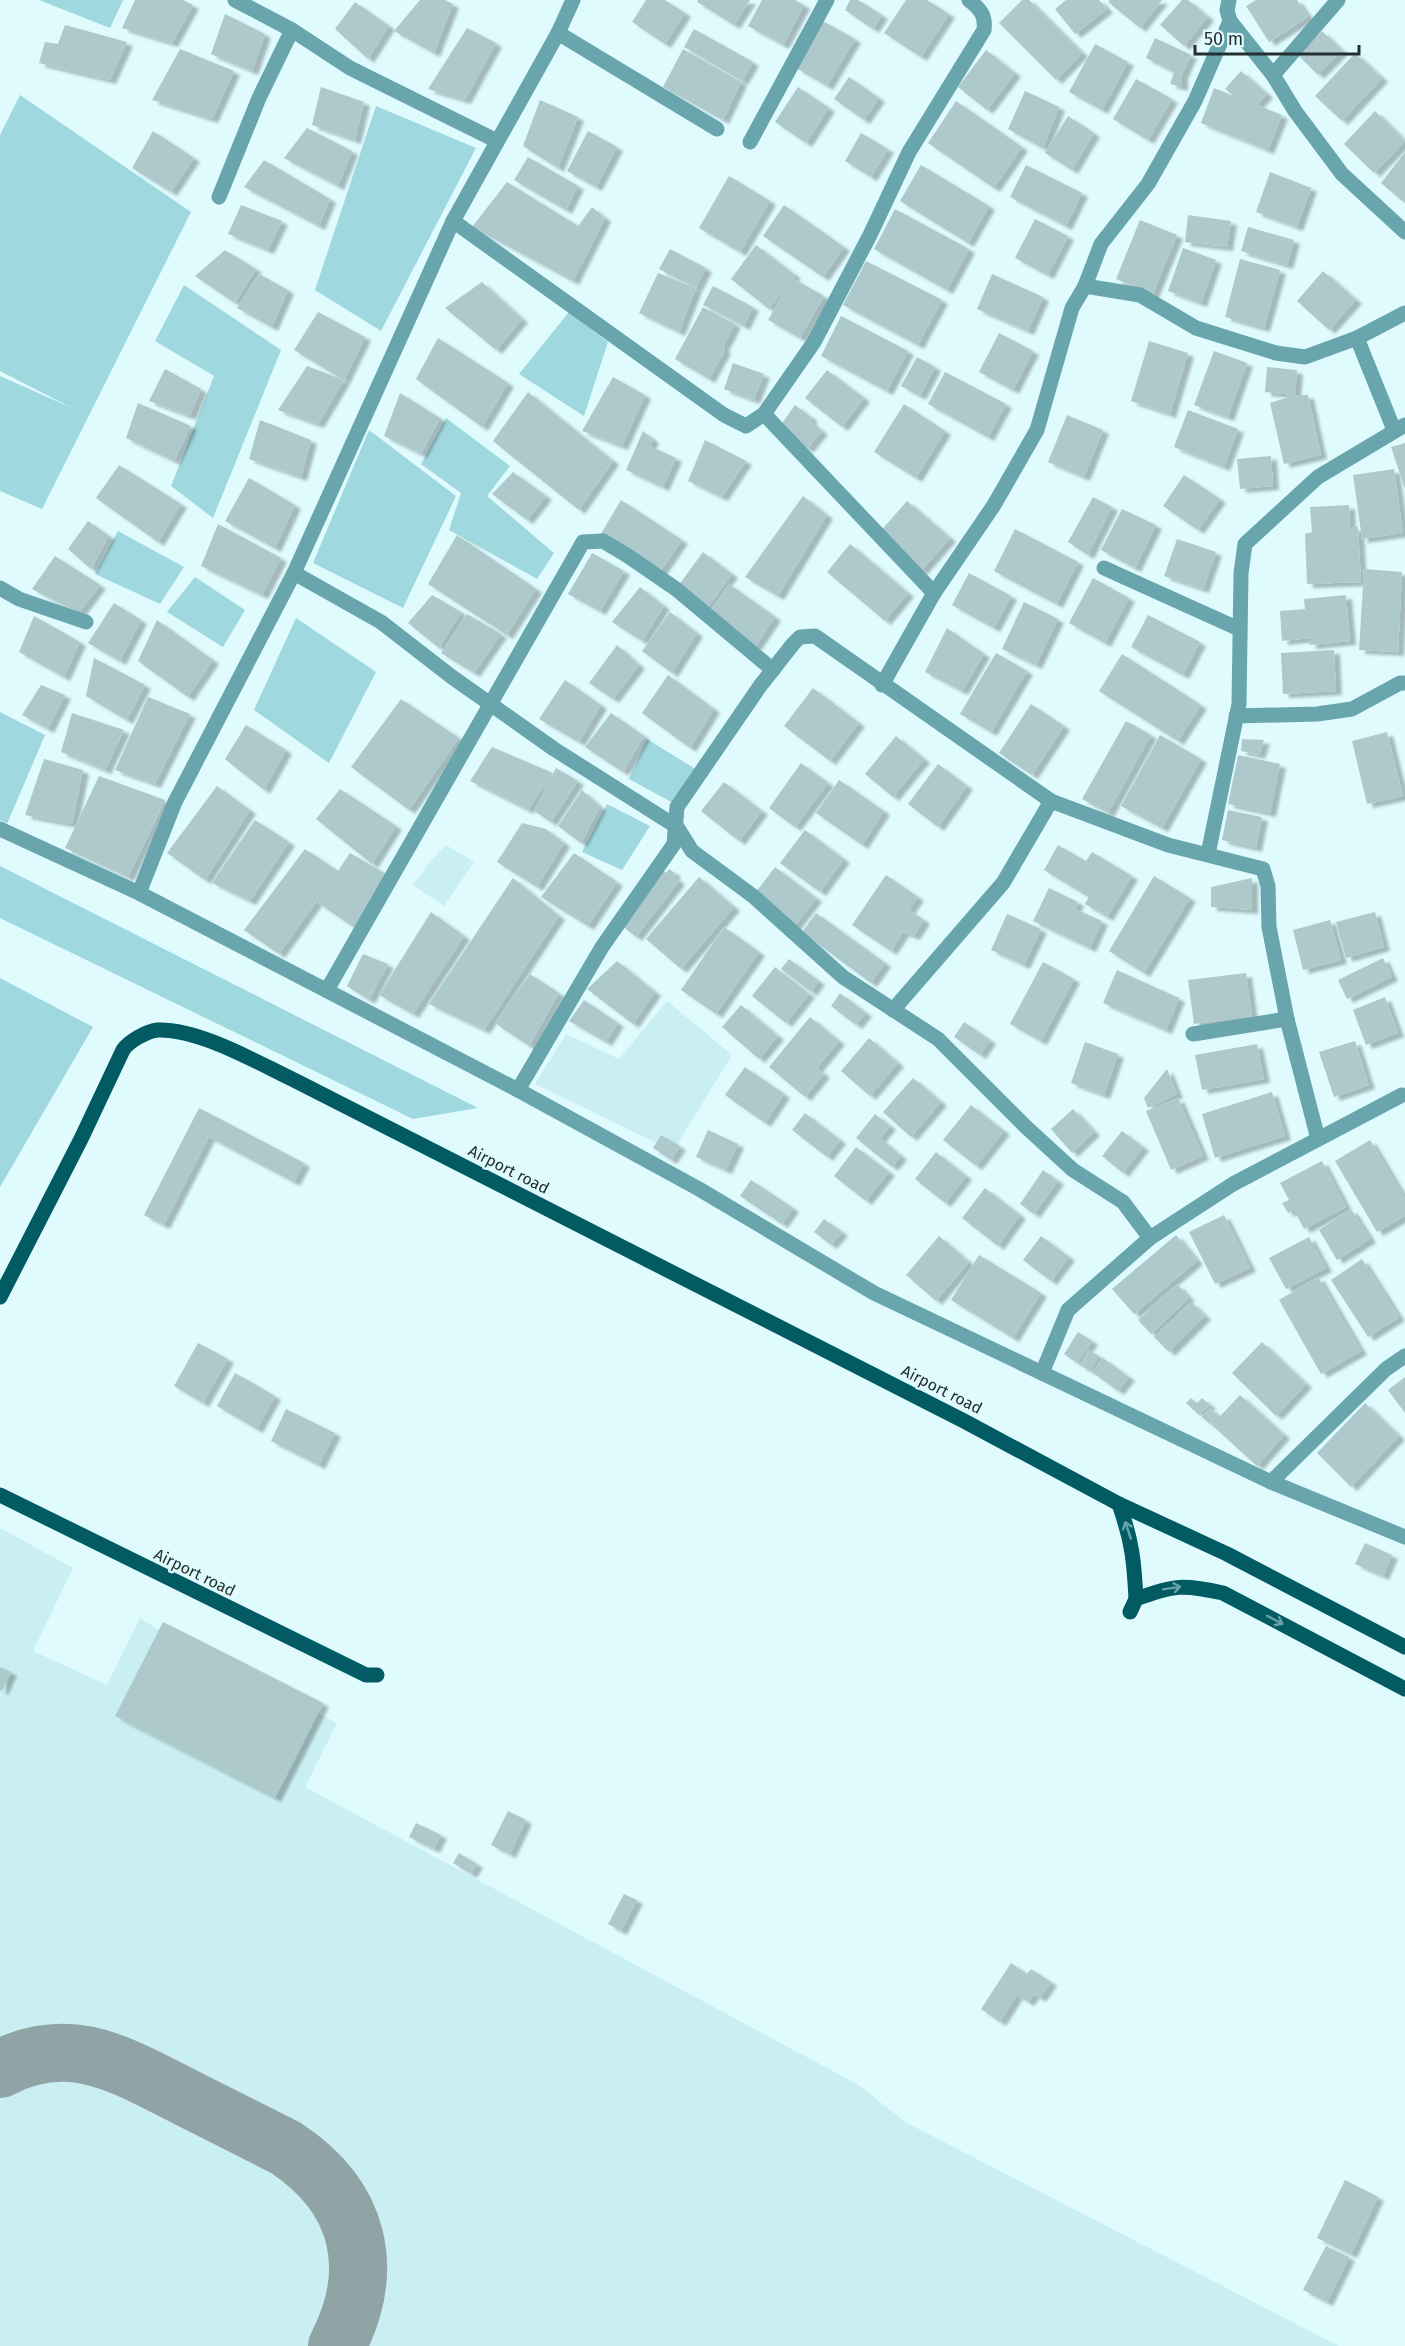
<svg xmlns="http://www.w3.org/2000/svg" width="1405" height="2346" font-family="'Fira Sans',sans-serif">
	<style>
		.built { fill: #caeff3 }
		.green { fill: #9fd8de }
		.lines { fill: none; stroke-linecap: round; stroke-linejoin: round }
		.taxiway { stroke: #90a4a6; stroke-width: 58 }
		.building { fill: #adc9cc; filter: url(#shadow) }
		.minor { stroke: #68a5ac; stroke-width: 15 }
		.major { stroke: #025b62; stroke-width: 15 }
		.oneway { stroke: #65a3a8 }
		.labels { text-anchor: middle; stroke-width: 5; stroke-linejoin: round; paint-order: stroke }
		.street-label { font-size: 16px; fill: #252f31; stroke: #dffbfe }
	</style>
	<defs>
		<filter id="shadow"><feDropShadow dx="6" dy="4" stdDeviation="1.5" flood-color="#0004"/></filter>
	</defs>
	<rect width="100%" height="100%" fill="#dffbfe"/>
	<g class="built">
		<path d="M446 845 474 862 444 906 413 885 429 863Z"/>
		<path d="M667 1001 732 1055 673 1151 535 1084 566 1034 619 1059Z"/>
		<path d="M0 1528 73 1568 33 1651 107 1685 140 1618 159 1630 163 1622 323 1703 318 1713 337 1723 305 1787 857 2084 907 2123 1339 2346H0Z"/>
	</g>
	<g class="green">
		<path d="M39 0H123L110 28Z"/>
		<path d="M20 95 191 212 42 509 0 491V376L72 408 0 371V135Z"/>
		<path d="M376 106 476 148 381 331 315 290Z"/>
		<path d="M184 285 281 350 213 518 171 486 214 376 155 341Z"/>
		<path d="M569 312 608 342 584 416 519 374Z"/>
		<path d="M446 418 510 466 487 496 554 553 537 579 449 530 461 493 421 464Z"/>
		<path d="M369 430 456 496 403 608 313 563Z"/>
		<path d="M118 531 184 567 160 604 95 574Z"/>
		<path d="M195 577 245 610 223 647 167 612Z"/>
		<path d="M296 618 376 672 329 763 254 710Z"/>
		<path d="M0 712 45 735 7 824 0 820Z"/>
		<path d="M647 739 697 770 675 804 629 779Z"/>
		<path d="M607 804 650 826 622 870 582 852Z"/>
		<path d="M0 866 478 1108 413 1119 0 918Z"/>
		<path d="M0 978 93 1027 0 1187Z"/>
	</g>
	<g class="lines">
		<path class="taxiway" d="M0 2069C70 2032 122 2065 185 2097 219 2114 253 2131 286 2148 360 2197 377 2269 337 2346"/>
	</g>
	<g class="building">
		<path d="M135 0H183L193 5 172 43 122 28Z"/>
		<path d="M420 0H445L453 4 434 53 394 31Z"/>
		<path d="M646 0H665L685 13 665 44 632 22Z"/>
		<path d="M698 0H750L734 25 697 2Z"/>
		<path d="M762 0H795L804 5 783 45 748 26Z"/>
		<path d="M850 0H858L882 15 873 29 845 10Z"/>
		<path d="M906 0H927L949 14 921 57 884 33Z"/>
		<path d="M1022 0H1029L1082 53 1056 80 999 23Z"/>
		<path d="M1066 0H1099L1107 9 1075 34 1055 9Z"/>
		<path d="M1110 0H1162L1140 28 1108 2Z"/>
		<path d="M1182 0H1188L1208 17 1184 46 1160 25Z"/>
		<path d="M1256 0H1297L1308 17 1269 42 1246 6Z"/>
		<path d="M355 2 389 26 368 59 335 29Z"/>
		<path d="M225 14 265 34 252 71 211 54Z"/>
		<path d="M823 21 855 39 827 86 796 68Z"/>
		<path d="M65 25 127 42 110 80 39 63 45 42 58 44Z"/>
		<path d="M467 28 496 43 465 100 428 89Z"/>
		<path d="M694 29 753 62 742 81 684 47Z"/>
		<path d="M1322 31 1342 51 1318 75 1298 55Z"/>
		<path d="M1155 38 1191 55 1182 75V87L1170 84 1174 72 1146 58Z"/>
		<path d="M1095 44 1128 62 1102 110 1069 92Z"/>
		<path d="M180 49 234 71 212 119 152 100Z"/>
		<path d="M683 49 741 82 723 120 663 87Z"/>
		<path d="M986 50 1015 73 987 110 958 87Z"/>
		<path d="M1355 53 1382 78 1342 121 1315 96Z"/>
		<path d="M1241 71 1267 94 1257 105 1282 115 1268 150 1201 123 1214 88 1234 96 1225 89Z"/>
		<path d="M849 77 879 98 864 120 834 99Z"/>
		<path d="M1136 79 1172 99 1148 140 1113 119Z"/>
		<path d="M321 87 364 102 355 140 312 125Z"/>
		<path d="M798 87 829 108 806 143 775 122Z"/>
		<path d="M1025 91 1059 107 1043 148 1008 129Z"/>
		<path d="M540 100 578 117 558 168 523 146Z"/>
		<path d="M956 101 1022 147 994 188 928 143Z"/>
		<path d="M1375 111 1405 141 1374 173 1344 144Z"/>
		<path d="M1068 116 1094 133 1072 170 1045 153Z"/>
		<path d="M307 128 352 151 338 186 284 158Z"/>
		<path d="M153 131 194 158 171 192 132 168Z"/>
		<path d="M588 131 617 147 596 187 567 171Z"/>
		<path d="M861 133 888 149 871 177 845 161Z"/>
		<path d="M1405 152V203L1381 183Z"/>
		<path d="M528 157 578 186 566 210 514 180Z"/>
		<path d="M264 160 330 199 319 226 244 187Z"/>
		<path d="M921 165 989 206 968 243 900 201Z"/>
		<path d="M1026 165 1082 193 1066 226 1010 197Z"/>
		<path d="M1270 172 1311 188 1297 227 1256 212Z"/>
		<path d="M729 176 770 201 740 252 699 228Z"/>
		<path d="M507 182 578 226 592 207 605 218 573 281 472 227Z"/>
		<path d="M241 205 282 221 268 250 228 234Z"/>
		<path d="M784 205 844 247 823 277 763 236Z"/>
		<path d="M895 209 969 249 947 290 874 249Z"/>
		<path d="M1188 215 1231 221 1227 247 1185 242Z"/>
		<path d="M1035 219 1068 236 1048 275 1015 258Z"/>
		<path d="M1140 220 1177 235 1153 294 1116 279Z"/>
		<path d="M1248 227 1294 240 1287 265 1241 251Z"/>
		<path d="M756 245 795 275 769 309 731 279Z"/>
		<path d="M1183 248 1216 260 1201 303 1168 291Z"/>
		<path d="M670 249 706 268 696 288 659 269Z"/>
		<path d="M225 250 256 269 235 303 195 276Z"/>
		<path d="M1240 259 1280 270 1264 328 1225 317Z"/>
		<path d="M866 261 942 300 918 345 843 305Z"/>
		<path d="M1323 271 1356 300 1329 330 1297 301Z"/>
		<path d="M658 273 696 288 679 332 639 313Z"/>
		<path d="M259 274 288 290 272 327 237 308Z"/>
		<path d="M992 274 1043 297 1028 331 977 309Z"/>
		<path d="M792 278 824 296 800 338 768 320Z"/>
		<path d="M482 282 522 319 496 350 445 308Z"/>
		<path d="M713 286 753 307 744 326 703 305Z"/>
		<path d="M703 307 735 324 723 347 725 350 709 379 675 359Z"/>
		<path d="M318 312 365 337 344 380 294 350Z"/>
		<path d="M841 316 908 351 887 391 821 356Z"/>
		<path d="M999 333 1033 351 1013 390 979 372Z"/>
		<path d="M438 338 508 383 482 427 416 379Z"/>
		<path d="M1149 341 1188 353 1170 414 1131 401Z"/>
		<path d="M1214 351 1247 363 1228 417 1194 405Z"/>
		<path d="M917 357 935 367 920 396 901 386Z"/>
		<path d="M733 363 764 374 754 400 724 389Z"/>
		<path d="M307 366 344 380 318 424 278 410Z"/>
		<path d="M1267 367 1297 370 1295 395 1265 392Z"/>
		<path d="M165 369 201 389 190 416 149 401Z"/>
		<path d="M827 370 864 398 842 427 805 398Z"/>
		<path d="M945 372 1006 404 988 437 928 404Z"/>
		<path d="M613 377 645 395 622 446 582 431Z"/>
		<path d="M528 392 613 461 579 510 493 441Z"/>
		<path d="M400 393 440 418 421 454 384 436Z"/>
		<path d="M1295 395H1308L1321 455 1284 464 1270 403Z"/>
		<path d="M138 403 191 426 174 461 126 438Z"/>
		<path d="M904 404 945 431 916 478 874 452Z"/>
		<path d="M795 405 812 418 810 421 822 431 807 449 780 426Z"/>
		<path d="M1188 410 1238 429 1224 467 1174 447Z"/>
		<path d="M1067 415 1103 430 1084 477 1048 462Z"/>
		<path d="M260 420 311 440 301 477 249 459Z"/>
		<path d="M643 431 653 439 650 446 676 458 663 487 626 470Z"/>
		<path d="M705 440 746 461 722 497 688 481Z"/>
		<path d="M1405 443V489L1391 447Z"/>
		<path d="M1271 456 1273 486 1240 489 1237 459Z"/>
		<path d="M119 465 181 504 158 542 96 498Z"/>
		<path d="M1394 469 1403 533 1362 539 1353 475Z"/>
		<path d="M513 472 546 496 527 520 492 494Z"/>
		<path d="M1184 475 1220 499 1198 530 1163 506Z"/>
		<path d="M249 478 295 505 275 548 225 521Z"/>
		<path d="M803 496 827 515 778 596 745 577Z"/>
		<path d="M1093 497 1112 507 1088 555 1068 542Z"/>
		<path d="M621 500 682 540 660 572 599 537Z"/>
		<path d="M907 501 950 538 921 571 879 533Z"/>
		<path d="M1349 505 1350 527H1358L1361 582 1307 584 1305 534 1312 532 1310 507Z"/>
		<path d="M1122 509 1156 525 1135 568 1101 550Z"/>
		<path d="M88 521 109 536 91 569 68 549Z"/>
		<path d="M218 524 281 558 262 595 201 566Z"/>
		<path d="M1015 529 1078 562 1057 604 994 571Z"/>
		<path d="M457 535 536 589 507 635 428 584Z"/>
		<path d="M1177 539 1216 552 1203 589 1164 576Z"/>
		<path d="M850 544 908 593 885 621 827 572Z"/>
		<path d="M703 552 732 574 705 611 676 589Z"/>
		<path d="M592 553 624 571 600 611 568 594Z"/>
		<path d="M55 556 100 585 79 613 32 589Z"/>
		<path d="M1364 569 1402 572 1398 652 1359 650Z"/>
		<path d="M969 573 1011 596 994 628 952 605Z"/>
		<path d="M1093 578 1129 598 1105 643 1069 623Z"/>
		<path d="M729 584 775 617 755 647 708 614Z"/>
		<path d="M640 587 664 606 642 641 612 622Z"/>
		<path d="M432 595 461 612 439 648 408 623Z"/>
		<path d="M1346 595 1350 641 1310 645V638L1282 641 1280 611 1305 609 1304 599Z"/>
		<path d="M1024 602 1058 619 1036 665 1002 649Z"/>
		<path d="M114 603 141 620 120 661 88 643Z"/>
		<path d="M670 612 697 633 672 673 642 651Z"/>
		<path d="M467 614 501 634 474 673 441 653Z"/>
		<path d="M1148 615 1200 642 1183 675 1131 647Z"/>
		<path d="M34 616 80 642 64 677 19 652Z"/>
		<path d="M157 620 213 660 188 697 138 661Z"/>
		<path d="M947 628 984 654 962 691 925 672Z"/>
		<path d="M617 645 639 665 613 699 589 683Z"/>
		<path d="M1334 650 1336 691 1283 694 1281 653Z"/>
		<path d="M996 653 1027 671 991 732 960 714Z"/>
		<path d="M1122 654 1201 705 1178 741 1099 691Z"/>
		<path d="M94 658 145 685 127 720 86 696Z"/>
		<path d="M668 675 714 709 690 748 642 713Z"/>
		<path d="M565 680 601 705 579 742 539 719Z"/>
		<path d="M41 685 65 695 48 729 22 715Z"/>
		<path d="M813 688 859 723 830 761 784 726Z"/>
		<path d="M148 697 190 714 155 784 115 770Z"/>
		<path d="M401 699 459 738 409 810 351 767Z"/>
		<path d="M1031 704 1064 726 1032 775 999 753Z"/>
		<path d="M72 713 124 730 105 770 61 752Z"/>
		<path d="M611 713 644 736 623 772 585 747Z"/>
		<path d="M1126 721 1151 735 1108 813 1082 799Z"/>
		<path d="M246 725 286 750 264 790 225 759Z"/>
		<path d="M1387 732 1403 796 1367 804 1352 741Z"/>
		<path d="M1160 735 1201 759 1162 828 1121 806Z"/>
		<path d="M896 736 924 759 893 797 865 774Z"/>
		<path d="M1242 739 1264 740 1259 755 1241 751Z"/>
		<path d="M492 747 553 773 528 810 470 781Z"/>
		<path d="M1238 755 1280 764 1270 813 1228 804Z"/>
		<path d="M44 759 83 770 72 824 25 815Z"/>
		<path d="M801 763 828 783 795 827 769 808Z"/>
		<path d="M938 764 967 786 938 827 908 804Z"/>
		<path d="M556 768 578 781 551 822 534 811Z"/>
		<path d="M99 776 165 800 128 877 65 848Z"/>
		<path d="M839 780 884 811 862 845 816 813Z"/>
		<path d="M724 782 762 811 739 841 701 811Z"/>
		<path d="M217 786 250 810 205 880 167 853Z"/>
		<path d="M340 789 396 826 372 864 316 819Z"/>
		<path d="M582 790 600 807 581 843 558 826Z"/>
		<path d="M1228 810 1262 817 1256 848 1222 840Z"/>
		<path d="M255 820 289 842 250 901 212 883Z"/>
		<path d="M522 823 546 829 564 843 537 887 497 862Z"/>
		<path d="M805 830 844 859 820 892 780 863Z"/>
		<path d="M1058 845 1086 861 1092 852 1132 876 1107 917 1085 904 1089 897 1044 870Z"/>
		<path d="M305 849 338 871 350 853 386 874 355 928 318 903 334 877 279 954 244 930Z"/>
		<path d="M574 853 617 882 588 926 541 897Z"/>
		<path d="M775 867 816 898 794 927 753 896Z"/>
		<path d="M669 869 675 873 673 876 679 881 636 937 620 924 663 870 666 873Z"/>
		<path d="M886 875 918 897 909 910 924 920 914 936 903 932 891 951 852 925Z"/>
		<path d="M1154 876 1190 898 1144 973 1109 951Z"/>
		<path d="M699 877 734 907 681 969 646 939Z"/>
		<path d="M513 878 559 916 484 1030 429 1004Z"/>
		<path d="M1252 878V910L1211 907V887Z"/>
		<path d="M1049 888 1078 902 1075 909 1102 921 1090 948 1033 921Z"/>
		<path d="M431 912 464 936 413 1014 379 995Z"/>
		<path d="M1375 912 1384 947 1346 958 1336 922Z"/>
		<path d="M816 913 885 963 871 983 802 932Z"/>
		<path d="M1007 914 1041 929 1024 965 991 950Z"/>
		<path d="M1330 920 1341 960 1303 970 1293 930Z"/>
		<path d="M724 927 759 952 716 1014 681 990Z"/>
		<path d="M363 954 388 964 369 1000 347 986Z"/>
		<path d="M1383 958 1392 977 1347 999 1338 980Z"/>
		<path d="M789 959 819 981 811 992 781 969Z"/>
		<path d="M617 961 655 992 633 1024 587 989Z"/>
		<path d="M1043 962 1074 979 1041 1041 1010 1024Z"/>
		<path d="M775 967 809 994 786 1023 752 996Z"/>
		<path d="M1117 970 1179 998 1166 1030 1103 1003Z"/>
		<path d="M1246 973 1252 1016 1194 1024 1188 980Z"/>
		<path d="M530 974 559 993 529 1046 495 1023Z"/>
		<path d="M840 993 866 1013 856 1025 831 1006Z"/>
		<path d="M1385 997 1398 1033 1366 1045 1353 1010Z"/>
		<path d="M584 1000 618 1023 606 1042 569 1021Z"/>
		<path d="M741 1005 778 1036 759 1059 722 1027Z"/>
		<path d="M810 1017 839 1041 817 1068 824 1074 805 1097 769 1067Z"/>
		<path d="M964 1022 990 1040 980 1055 954 1037Z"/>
		<path d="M869 1038 898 1063 870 1096 841 1071Z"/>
		<path d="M1355 1041 1369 1085 1334 1097 1319 1052Z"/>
		<path d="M1085 1042 1118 1054 1104 1095 1071 1083Z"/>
		<path d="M1257 1044 1264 1079 1202 1090 1195 1055Z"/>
		<path d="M745 1067 784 1094 765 1123 725 1095Z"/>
		<path d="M1167 1069 1177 1094 1148 1108 1144 1098Z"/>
		<path d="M913 1078 941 1102 911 1137 883 1112Z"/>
		<path d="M1272 1092 1285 1136 1215 1158 1202 1114Z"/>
		<path d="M1178 1098 1203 1156 1171 1170 1146 1111Z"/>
		<path d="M971 1105 1004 1131 976 1166 943 1140Z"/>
		<path d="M199 1108 304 1163 294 1182 209 1137 164 1225 144 1215Z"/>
		<path d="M1073 1109 1094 1132 1072 1153 1051 1129Z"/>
		<path d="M805 1113 840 1140 827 1157 792 1130Z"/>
		<path d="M875 1114 890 1126 880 1138 901 1156 892 1167 856 1138Z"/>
		<path d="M708 1130 738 1144 726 1170 696 1157Z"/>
		<path d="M1122 1131 1143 1147 1123 1173 1102 1156Z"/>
		<path d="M661 1135 680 1146 671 1160 653 1148Z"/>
		<path d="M1370 1140 1405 1199V1216L1377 1232 1335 1161Z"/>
		<path d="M856 1147 889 1172 866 1201 834 1176Z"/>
		<path d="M936 1152 966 1176 945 1203 915 1179Z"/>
		<path d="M1322 1161 1346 1207 1304 1229 1294 1210 1288 1213 1282 1203 1289 1200 1280 1183Z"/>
		<path d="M1043 1170 1058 1181 1034 1214 1020 1204Z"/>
		<path d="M751 1180 793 1208 782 1224 740 1196Z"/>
		<path d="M985 1188 1020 1215 998 1246 962 1218Z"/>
		<path d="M1351 1209 1370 1239 1337 1260 1319 1230Z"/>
		<path d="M1224 1215 1250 1268 1215 1284 1189 1232Z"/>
		<path d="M824 1219 842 1232 831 1245 814 1232Z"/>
		<path d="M1176 1235 1197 1261 1134 1314 1112 1289Z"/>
		<path d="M939 1236 969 1262 936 1301 906 1275Z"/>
		<path d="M1041 1236 1069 1257 1051 1281 1023 1260Z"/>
		<path d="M1309 1237 1326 1268 1286 1289 1269 1258Z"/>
		<path d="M979 1255 1041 1293 1013 1338 951 1300Z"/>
		<path d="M1362 1259 1399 1317 1368 1337 1331 1280Z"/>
		<path d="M1318 1277 1361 1351 1321 1374 1279 1300Z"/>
		<path d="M1177 1284 1189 1298 1151 1334 1138 1320Z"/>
		<path d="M1191 1302 1205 1316 1169 1352 1154 1337Z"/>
		<path d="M1078 1332 1092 1341 1077 1363 1064 1354Z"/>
		<path d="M1262 1342 1306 1384 1276 1416 1232 1373Z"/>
		<path d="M198 1343 228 1359 203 1403 174 1386Z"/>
		<path d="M1089 1350 1099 1356 1090 1371 1080 1365Z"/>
		<path d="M1103 1358 1129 1377 1118 1391 1092 1372Z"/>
		<path d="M235 1373 275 1396 257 1429 217 1406Z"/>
		<path d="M1405 1377V1413L1388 1390Z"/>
		<path d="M1240 1395 1284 1435 1257 1466 1212 1425Z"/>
		<path d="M1191 1398 1197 1403 1202 1398 1210 1405 1199 1415 1186 1403Z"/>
		<path d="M1365 1403 1399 1436 1351 1487 1317 1453Z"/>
		<path d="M1210 1408 1218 1416 1210 1424 1202 1417Z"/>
		<path d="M286 1409 335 1433 319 1465 271 1441Z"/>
		<path d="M1365 1543 1392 1555 1383 1576 1355 1564Z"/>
		<path d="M163 1622 323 1703 275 1798 115 1716Z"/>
		<path d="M0 1667 11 1672 2 1691 0 1690Z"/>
		<path d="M508 1811 526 1820 510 1854 491 1845Z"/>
		<path d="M416 1823 441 1835 434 1849 409 1837Z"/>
		<path d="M459 1853 477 1864 471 1874 453 1863Z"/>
		<path d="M624 1894 637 1900 621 1931 608 1924Z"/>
		<path d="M1011 1963 1027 1974 1031 1969 1051 1982 1040 1998 1034 1994 1028 2002 1017 1995 1000 2022 981 2009Z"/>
		<path d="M1345 2180 1378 2197 1351 2254 1317 2238Z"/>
		<path d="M1326 2246 1349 2257 1327 2302 1303 2290Z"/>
	</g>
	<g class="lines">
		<g class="minor">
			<path d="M235 0 292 30 350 68 497 141"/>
			<path d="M1229 0 1227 10 1230 21 1273 75 1295 111 1342 174 1405 232"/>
			<path d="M558 33 717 129"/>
			<path d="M1273 75 1338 0"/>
			<path d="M750 142 827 0"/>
			<path d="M219 197 259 98 292 30"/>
			<path d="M453 221 724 415 746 426 764 414 814 342 870 235 909 152 984 30C986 15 980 9 969 0"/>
			<path d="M1085 286 1140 295 1196 328 1276 353 1305 357 1357 338 1405 313"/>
			<path d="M1357 338 1394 430"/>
			<path d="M764 414 934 593"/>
			<path d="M1104 568 1239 629"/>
			<path d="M294 573 381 622 452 677 554 749 677 827 692 851 753 896 843 977 938 1039 1026 1127 1073 1170 1123 1202 1150 1238"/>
			<path d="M0 588 19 599 86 622"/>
			<path d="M882 685 934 593 994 505 1037 430 1072 308 1085 286 1101 244 1148 184 1195 101 1230 21"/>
			<path d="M1236 716 1317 714 1352 709 1400 683H1405"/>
			<path d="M0 829 139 893 518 1090 699 1189 874 1293 1271 1482 1405 1537"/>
			<path d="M1208 854 1239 704 1241 573 1245 544 1318 477 1405 425"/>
			<path d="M139 893 175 802 294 573 453 221 558 33 573 0"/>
			<path d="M327 990 583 542 603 541 628 556 676 589 773 670"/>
			<path d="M893 1010 1003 883 1051 801"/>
			<path d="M1193 1034 1287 1019"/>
			<path d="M518 1090 602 947 674 844 677 807 760 686 793 644 800 637 815 636 1051 801 1168 845 1263 869 1268 886 1269 927 1287 1019 1318 1139"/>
			<path d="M1042 1373 1068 1310 1150 1238 1233 1184 1402 1095"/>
			<path d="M1271 1482 1386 1369 1405 1356"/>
		</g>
		<g class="major">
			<path d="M0 1297 81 1139 123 1050C129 1041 147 1031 158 1030 200 1029 256 1062 294 1080L964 1421 1119 1504 1227 1554 1405 1647"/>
			<path d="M0 1495 366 1675H377"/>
			<path d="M1119 1504C1132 1541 1134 1560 1136 1599"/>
			<path d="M1130 1612 1136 1599C1174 1585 1183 1584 1223 1593L1405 1689"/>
		</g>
	</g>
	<defs><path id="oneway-shaft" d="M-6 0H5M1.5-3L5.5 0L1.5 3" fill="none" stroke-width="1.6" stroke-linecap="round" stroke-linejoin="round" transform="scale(1.5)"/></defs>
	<g class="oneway">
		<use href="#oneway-shaft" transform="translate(1128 1530) rotate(-108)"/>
		<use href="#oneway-shaft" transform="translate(1172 1588) rotate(-9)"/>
		<use href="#oneway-shaft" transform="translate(1275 1620) rotate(28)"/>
	</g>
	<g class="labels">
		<g class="street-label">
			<text transform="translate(509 1169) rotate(27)" y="6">Airport road</text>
			<text transform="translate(942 1389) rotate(27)" y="6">Airport road</text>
			<text transform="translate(195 1572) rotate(26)" y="6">Airport road</text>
		</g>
	</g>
	<path d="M1195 45v9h164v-9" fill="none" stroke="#252f31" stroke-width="3"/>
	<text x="1204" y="45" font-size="18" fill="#252f31" stroke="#dffbfe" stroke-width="4.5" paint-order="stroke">50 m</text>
</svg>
